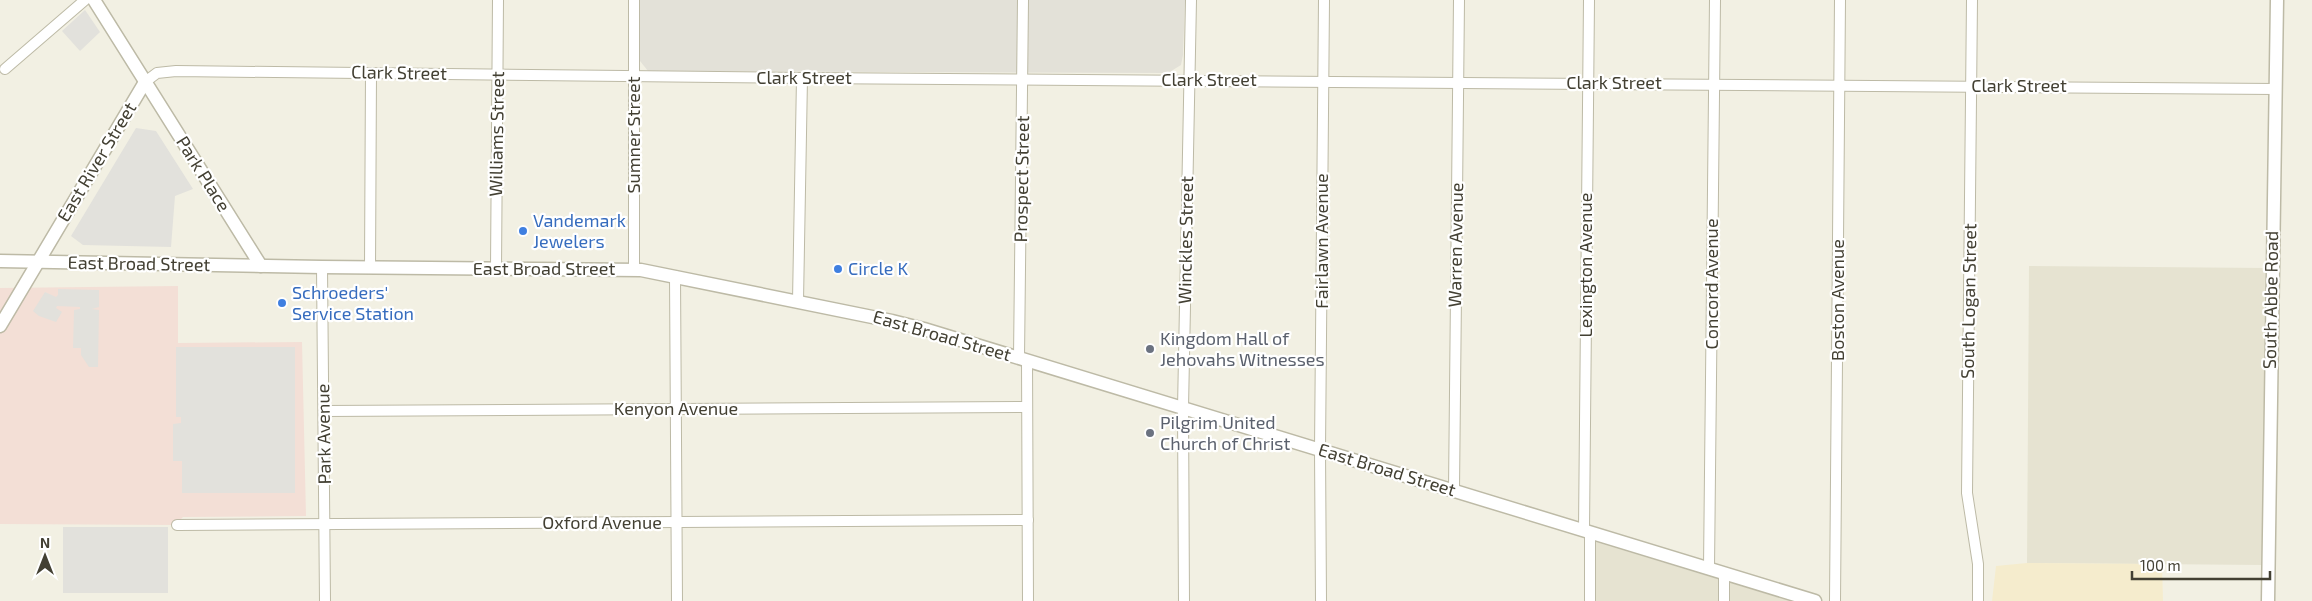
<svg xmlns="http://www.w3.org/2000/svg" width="2312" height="601" font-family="'Exo 2',sans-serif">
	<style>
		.residential { fill: #e6e3d1 }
		.commercial { fill: #f5eccd }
		.industrial { fill: #e3e1d8 }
		.medical { fill: #f3dfd6 }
		.parking { fill: #e2e1dc }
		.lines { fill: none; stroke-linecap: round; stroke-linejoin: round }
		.minor-casing { stroke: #bdbaa6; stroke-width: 12 }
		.tertiary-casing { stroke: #bdbaa6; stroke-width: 15 }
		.minor { stroke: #fff; stroke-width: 10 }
		.tertiary { stroke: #fff; stroke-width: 12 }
		.shop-dot { fill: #3f7fe0; stroke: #fff; stroke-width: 2 }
		.worship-dot { fill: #6b7280; stroke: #fff; stroke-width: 2 }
		.labels { text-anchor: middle; stroke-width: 4.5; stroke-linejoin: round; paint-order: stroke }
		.street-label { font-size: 18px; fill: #434033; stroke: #fff }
		.shop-label { font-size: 18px; fill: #366cbe; stroke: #fff; text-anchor: start }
		.worship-label { font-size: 18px; fill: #5b616d; stroke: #fff; text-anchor: start }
	</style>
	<rect width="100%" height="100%" fill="#f2f0e3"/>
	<g class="residential">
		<path d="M2029 266 2265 268 2263 565 2027 563Z"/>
		<path d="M1596 542 1790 601H1596Z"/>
	</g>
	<path class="commercial" d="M2027 563 2162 564 2163 601H1992L1996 566Z"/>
	<path class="industrial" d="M639 0H1185L1183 55 1181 65 1168 73 648 71 640 61Z"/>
	<path class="medical" d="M178 286V343L302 342 306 516 183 517 175 525 0 524V288Z"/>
	<g class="parking">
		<path d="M85 10 100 32 80 51 62 31Z"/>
		<path d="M136 128 156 131 193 189 175 196 171 247 83 245 71 236Z"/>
		<path d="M58 289 99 290V307L92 309 99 310 98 367H89L81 355V348H73L74 310 80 309V307L57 306 56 308 62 312 56 322 39 316 33 311 45 292 56 297 58 295Z"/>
		<path d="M176 347H295V493H182V461H173V424L181 423V417H176Z"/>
		<rect x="63" y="527" width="105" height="66"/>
	</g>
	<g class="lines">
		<defs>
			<g id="minor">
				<path d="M1972 0 1967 493 1978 564V601"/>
				<path d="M5 69 85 0"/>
				<path d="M145 82 157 73 176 71 802 78 2276 89"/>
				<path d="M322 267 325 601"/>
				<path d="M370 268 371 73"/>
				<path d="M496 269 498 0"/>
				<path d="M634 269V0"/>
				<path d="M675 276 677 601"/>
				<path d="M798 301 802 78"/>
				<path d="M1019 358 1023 0"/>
				<path d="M1027 360 1028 601"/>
				<path d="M324 411 1027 407"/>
				<path d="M1454 490 1459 0"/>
				<path d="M177 525 1028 520"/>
				<path d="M1584 530 1589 0"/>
				<path d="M1590 532V601"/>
				<path d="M1709 568 1715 0"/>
				<path d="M1724 573V601"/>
				<path d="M1184 601 1183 408 1191 0"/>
				<path d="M1321 601 1320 450 1324 0"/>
				<path d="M1835 601 1840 0"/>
			</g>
			<g id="tertiary">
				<path d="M94 0 261 266"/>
				<path d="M0 261 322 267 641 270 892 321 924 329 1815 601"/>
				<path d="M0 326 145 82"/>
				<path d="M2268 601 2277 0"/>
			</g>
		</defs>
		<use href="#minor" class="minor-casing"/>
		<use href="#tertiary" class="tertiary-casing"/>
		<use href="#minor" class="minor"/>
		<use href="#tertiary" class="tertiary"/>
	</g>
	<g class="shop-dot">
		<circle cx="523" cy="231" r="5"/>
		<circle cx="838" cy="269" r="5"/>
		<circle cx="282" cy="303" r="5"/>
	</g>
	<g class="worship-dot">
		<circle cx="1150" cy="349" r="5"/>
		<circle cx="1150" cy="433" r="5"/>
	</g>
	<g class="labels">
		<g class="street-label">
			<text transform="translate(399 73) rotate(1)" y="6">Clark Street</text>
			<text x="804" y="84">Clark Street</text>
			<text x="1209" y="86">Clark Street</text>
			<text x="1614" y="89">Clark Street</text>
			<text x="2019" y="92">Clark Street</text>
			<text transform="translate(497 134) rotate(-89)" y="6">Williams Street</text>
			<text transform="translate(634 135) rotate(-90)" y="6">Sumner Street</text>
			<text transform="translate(97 162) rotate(-59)" y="6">East River Street</text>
			<text transform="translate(203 174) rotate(58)" y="6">Park Place</text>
			<text transform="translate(1022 179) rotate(-89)" y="6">Prospect Street</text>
			<text transform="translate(1186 240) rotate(-89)" y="6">Winckles Street</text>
			<text transform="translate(1322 241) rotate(-90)" y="6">Fairlawn Avenue</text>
			<text transform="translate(1456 245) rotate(-89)" y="6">Warren Avenue</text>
			<text transform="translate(139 264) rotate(1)" y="6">East Broad Street</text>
			<text transform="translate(1586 265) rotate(-90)" y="6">Lexington Avenue</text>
			<text x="544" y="275">East Broad Street</text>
			<text transform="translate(1712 284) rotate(-90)" y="6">Concord Avenue</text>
			<text transform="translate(1838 300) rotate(-90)" y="6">Boston Avenue</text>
			<text transform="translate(2271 300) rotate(-89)" y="6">South Abbe Road</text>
			<text transform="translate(1969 301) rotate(-89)" y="6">South Logan Street</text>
			<text transform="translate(942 336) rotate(16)" y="6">East Broad Street</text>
			<text x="676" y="415">Kenyon Avenue</text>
			<text transform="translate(324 434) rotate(-91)" y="6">Park Avenue</text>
			<text transform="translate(1387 470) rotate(17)" y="6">East Broad Street</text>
			<text x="602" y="529">Oxford Avenue</text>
		</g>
		<g class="shop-label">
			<text x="533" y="227">Vandemark<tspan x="533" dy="21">Jewelers</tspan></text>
			<text x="848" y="275">Circle K</text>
			<text x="292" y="299">Schroeders'<tspan x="292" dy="21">Service Station</tspan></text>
		</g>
		<g class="worship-label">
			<text x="1160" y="345">Kingdom Hall of<tspan x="1160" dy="21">Jehovahs Witnesses</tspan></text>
			<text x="1160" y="429">Pilgrim United<tspan x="1160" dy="21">Church of Christ</tspan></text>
		</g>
	</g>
	<g transform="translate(45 556)" stroke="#ffffff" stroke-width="4" paint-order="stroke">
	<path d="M0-4L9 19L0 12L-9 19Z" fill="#434033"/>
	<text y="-8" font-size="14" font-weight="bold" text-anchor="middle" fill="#434033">N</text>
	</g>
	<path d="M2132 571v8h138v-8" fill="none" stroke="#434033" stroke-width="2.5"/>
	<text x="2140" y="571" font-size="15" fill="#434033" stroke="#ffffff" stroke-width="4" paint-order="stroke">100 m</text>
</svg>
